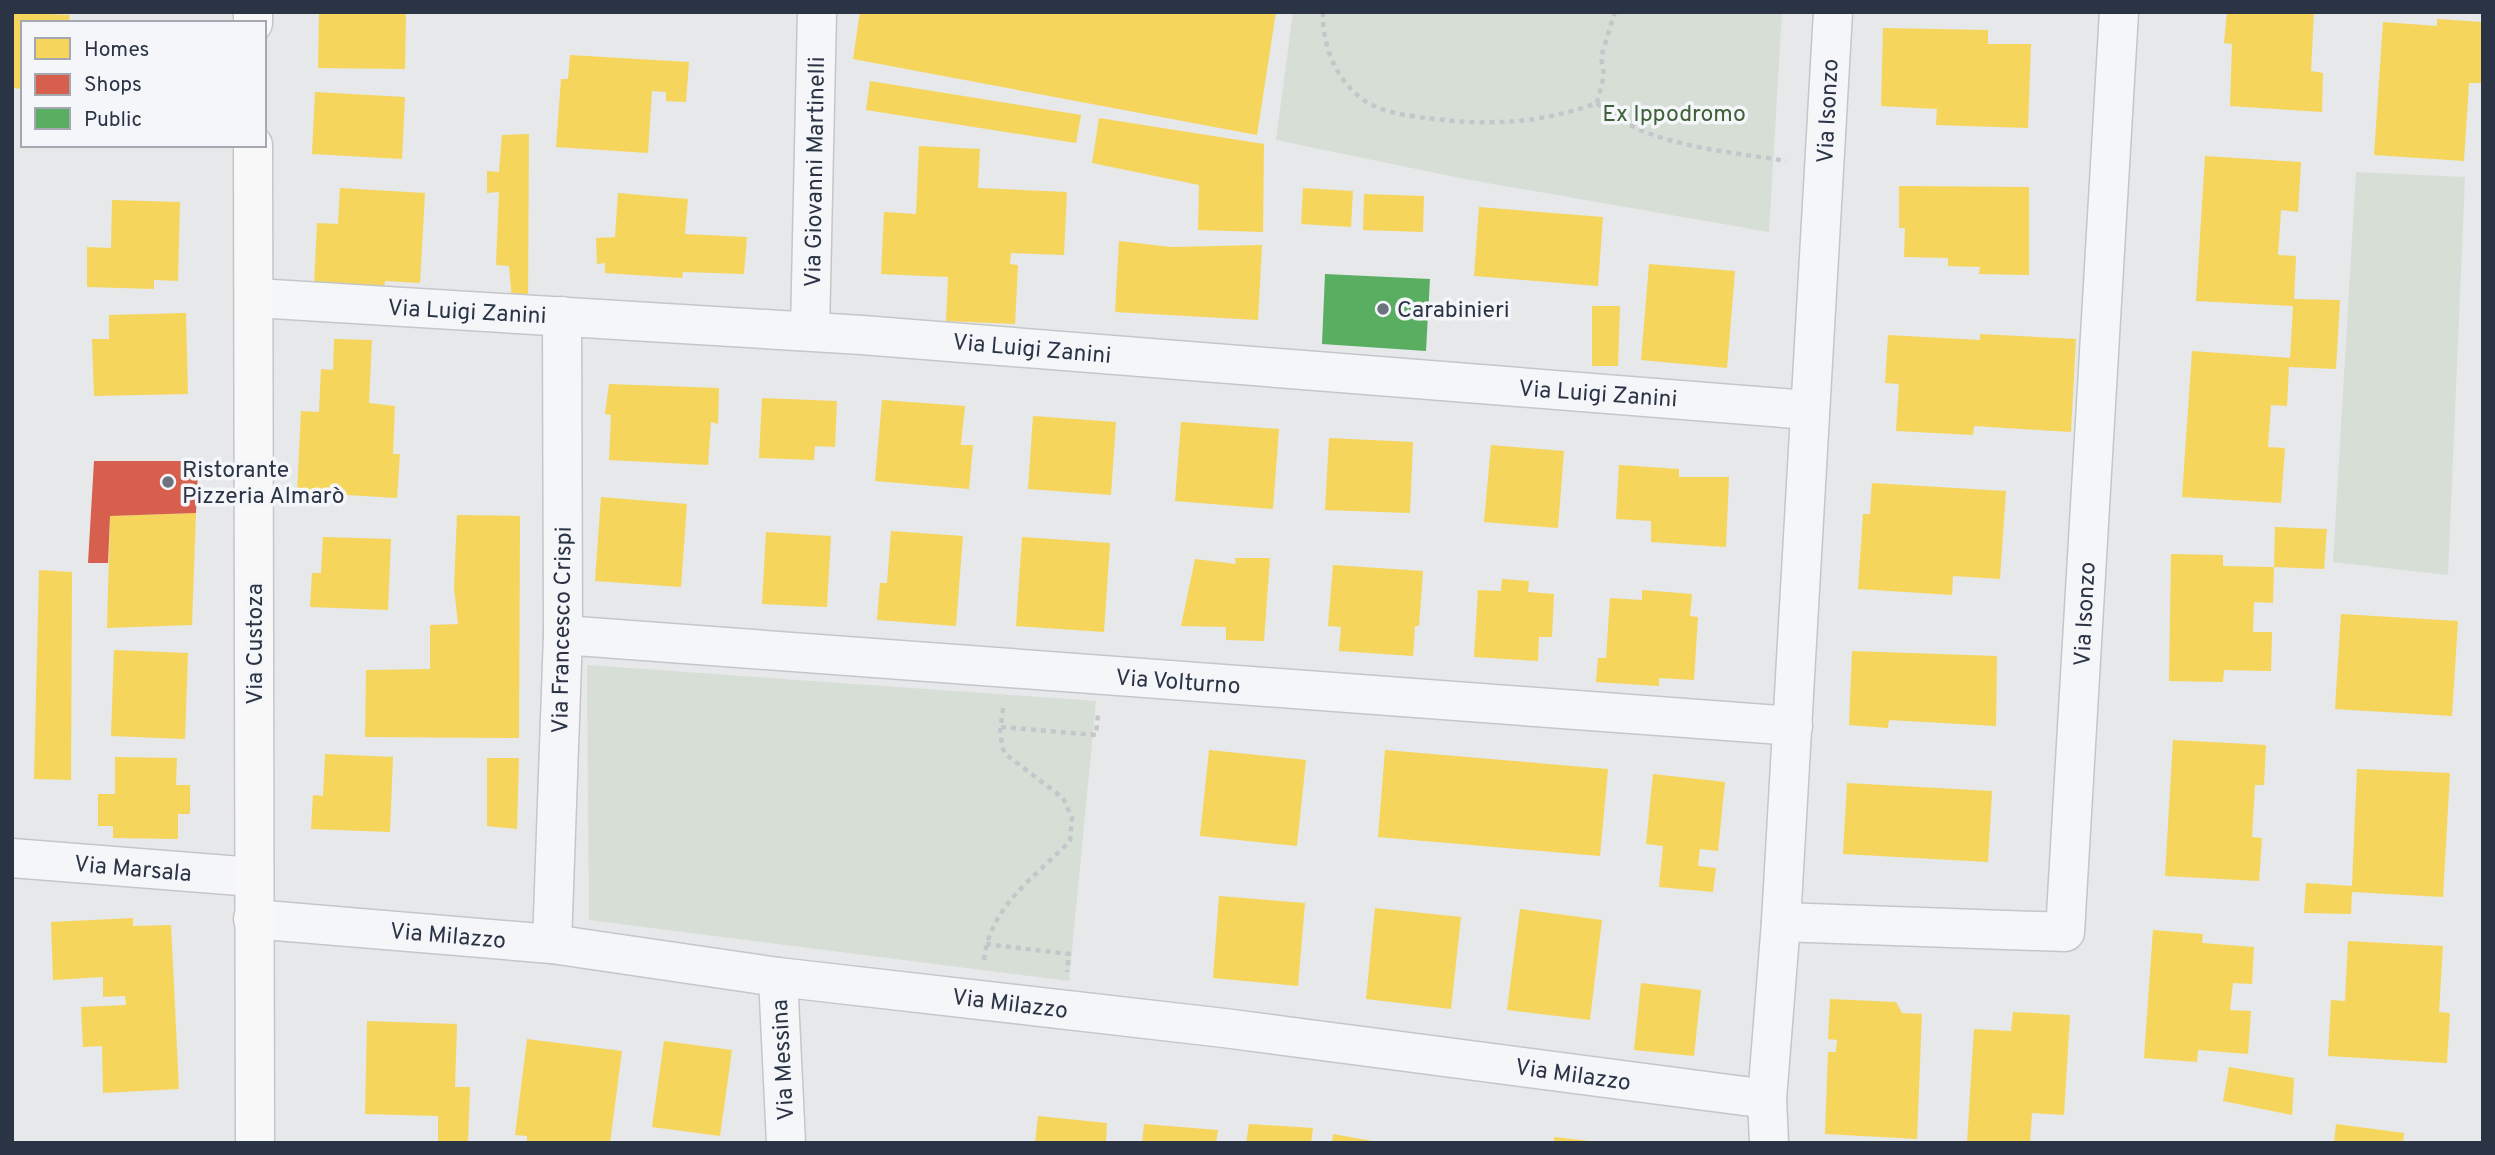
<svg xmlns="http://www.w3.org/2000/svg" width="2495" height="1155" font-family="Overpass,sans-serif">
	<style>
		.green { fill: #d6ded6 }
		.homes { fill: #f6d55c }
		.shops { fill: #d6604d }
		.public { fill: #5aae61 }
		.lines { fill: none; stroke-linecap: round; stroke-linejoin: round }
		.street-casing { stroke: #c4c6c8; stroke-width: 41 }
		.secondary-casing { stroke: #c4c6c8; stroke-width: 41 }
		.path { stroke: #c5c6ca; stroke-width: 4.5; stroke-dasharray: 5 5; stroke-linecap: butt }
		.street { stroke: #f5f6f7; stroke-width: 38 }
		.secondary { stroke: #f8f8f8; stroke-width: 38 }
		.poi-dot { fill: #6c737f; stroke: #f4f6f9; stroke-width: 2.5 }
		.labels { text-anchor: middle; stroke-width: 7; stroke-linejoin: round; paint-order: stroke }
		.street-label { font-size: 23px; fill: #2b3445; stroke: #f4f6f9 }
		.park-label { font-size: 23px; fill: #3f6138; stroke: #f4f6f9 }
		.poi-label { font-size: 23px; fill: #2b3445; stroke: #f4f6f9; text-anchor: start }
	</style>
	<rect width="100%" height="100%" fill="#e6e8ea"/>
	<g class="green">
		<path d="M1293 12H1782L1769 232 1465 179 1276 140Z"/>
		<path d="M2356 172 2465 177 2448 575 2333 562Z"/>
		<path d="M587 665 1096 701 1069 981 589 920Z"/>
	</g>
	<g class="homes">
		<path d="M12 12 70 15 69 23H23V89L12 88Z"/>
		<path d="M319 12H406L405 69 318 68Z"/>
		<path d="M860 12H1276L1257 135 853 59Z"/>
		<path d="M2227 12H2314L2311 71 2323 73 2322 112 2230 106 2232 44 2224 43Z"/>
		<path d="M2437 19 2483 22V83H2469L2464 161 2374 155 2383 22 2437 26Z"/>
		<path d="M1883 28 1988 30V44H2031L2028 128 1936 125 1937 109 1881 106Z"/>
		<path d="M570 55 689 62 686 102 666 101V92L652 91 648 153 556 147 561 79H568Z"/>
		<path d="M870 81 1081 115 1076 143 866 110Z"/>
		<path d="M315 92 405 97 402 159 312 154Z"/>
		<path d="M1099 118 1264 144 1263 232 1198 230 1199 185 1092 163Z"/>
		<path d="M529 134 528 302 512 301 509 266 496 265 499 192 487 193V171L499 172 502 135Z"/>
		<path d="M919 146 980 149 978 188 1067 192 1064 255 1011 253 1010 264 1018 265 1015 324 946 321 948 277 881 274 884 212 916 214Z"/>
		<path d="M2205 156 2301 162 2298 212 2281 210 2278 255 2296 256 2294 299 2340 300 2336 369 2289 367 2287 406 2271 405 2268 447 2285 448 2281 503 2182 497 2192 351 2290 358 2293 306 2196 301Z"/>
		<path d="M1899 186 2029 187V275L1979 274 1980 267 1948 266V258L1904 257 1905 228H1899Z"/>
		<path d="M340 188 425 193 420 283 385 281 384 288 314 285 317 223 338 224Z"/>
		<path d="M1303 188 1353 191 1351 227 1301 224Z"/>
		<path d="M618 193 688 199 685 234 747 237 744 274 683 272 682 278 605 273V263L597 264 596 238 615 237Z"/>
		<path d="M1364 194 1424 196 1423 232 1363 230Z"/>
		<path d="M112 200 180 202 178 281 154 280V289L87 287V247L111 248Z"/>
		<path d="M1479 207 1603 217 1598 286 1474 276Z"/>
		<path d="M1119 241 1171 247 1262 245 1258 320 1115 312Z"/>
		<path d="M1649 264 1735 271 1727 368 1641 360Z"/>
		<path d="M1592 306H1620L1618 366H1592Z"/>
		<path d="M186 313 188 394 94 396 92 339H109V315Z"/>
		<path d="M1980 334 2076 339 2071 432 1974 426 1973 435 1896 431 1899 384 1885 383 1888 335 1980 340Z"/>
		<path d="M334 339 372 340 369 403 395 406 393 454H400L397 498 297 492 301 411 319 412 321 369 333 370Z"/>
		<path d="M609 384 719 388 718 424 711 422 708 465 609 460 611 415 605 414Z"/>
		<path d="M762 398 837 401 835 447 815 446 814 460 759 458Z"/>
		<path d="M882 400 965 406 961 445H973L969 489 875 481Z"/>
		<path d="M1033 416 1116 422 1111 495 1028 489Z"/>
		<path d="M1181 422 1279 429 1273 509 1175 501Z"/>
		<path d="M1329 438 1413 442 1410 513 1325 510Z"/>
		<path d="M1491 445 1564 451 1558 528 1484 522Z"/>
		<path d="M1619 465 1679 469V477H1729L1726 547 1651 542V521L1616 519Z"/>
		<path d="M1872 483 2006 491 2000 579 1953 576 1952 595 1858 589 1863 514H1870Z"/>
		<path d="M601 497 687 504 681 587 595 581Z"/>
		<path d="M196 513 192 625 107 628 110 516Z"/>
		<path d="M457 515 520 516 519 738 365 737 366 670 430 669V625L458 624 454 587Z"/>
		<path d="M2275 527 2327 529 2324 569 2274 567Z"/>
		<path d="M891 531 963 536 956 626 877 620 880 583H887Z"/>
		<path d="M766 532 831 536 827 607 762 604Z"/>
		<path d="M323 537 391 539 388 610 310 607 312 573H321Z"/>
		<path d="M1022 537 1110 543 1104 632 1016 626Z"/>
		<path d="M2171 554 2223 555V566L2274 567 2273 603 2254 602 2253 632H2272L2271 671 2224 670 2223 682 2169 681Z"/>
		<path d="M1235 558H1270L1264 641 1226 640V627L1181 626 1195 559 1236 564Z"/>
		<path d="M1333 565 1423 571 1419 626H1415L1413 656 1339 651 1341 627 1328 626Z"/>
		<path d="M39 570 72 572 71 780 34 779Z"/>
		<path d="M1502 579 1529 581 1528 592 1554 594 1552 637H1539L1538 661 1474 657 1478 590 1501 591Z"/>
		<path d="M1642 590 1692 594 1690 616 1698 617 1694 680 1659 678V686L1596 682 1598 658H1606L1610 598 1642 600Z"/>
		<path d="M2341 614 2458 621 2452 716 2335 709Z"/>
		<path d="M114 650 188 653 185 739 111 736Z"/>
		<path d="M1852 651 1997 656 1996 726 1889 720 1888 728 1849 725Z"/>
		<path d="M2173 740 2266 745 2264 785H2255L2252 837 2262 838 2259 881 2165 876Z"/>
		<path d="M1209 750 1306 760 1297 846 1200 836Z"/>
		<path d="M1385 750 1608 769 1600 856 1378 837Z"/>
		<path d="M325 754 393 757 390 832 311 829 313 795 323 796Z"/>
		<path d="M115 757 177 758 176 785H190V814H178V839L113 838V826H98V794H115Z"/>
		<path d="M487 758H519L517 829 487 826Z"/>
		<path d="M2357 769 2450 773 2443 897 2352 892 2351 914 2304 913 2306 883 2352 886Z"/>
		<path d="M1653 774 1725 782 1718 851 1700 849 1698 866 1716 868 1713 892 1659 887 1663 846 1646 844Z"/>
		<path d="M1847 783 1992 791 1988 862 1843 854Z"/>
		<path d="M1219 896 1305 903 1298 986 1213 978Z"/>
		<path d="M1375 908 1461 917 1451 1009 1366 999Z"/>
		<path d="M1520 909 1602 920 1590 1020 1507 1010Z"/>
		<path d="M133 918V926L171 925 179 1089 103 1093 102 1046 83 1047 81 1007 126 1005 125 996 103 997V977L53 980 51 922Z"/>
		<path d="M2153 930 2203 934 2202 943 2254 947 2252 984 2233 983 2230 1010 2251 1011 2248 1054 2198 1050 2197 1062 2144 1058Z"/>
		<path d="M2348 941 2443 946 2439 1012 2450 1013 2447 1063 2328 1056 2331 1000 2345 1001Z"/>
		<path d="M1641 983 1701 990 1694 1056 1634 1050Z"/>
		<path d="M1830 999 1896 1002 1902 1013 1922 1014 1917 1139 1825 1134 1828 1052H1836L1837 1040 1828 1039Z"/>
		<path d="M2013 1012 2070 1015 2064 1115 2032 1113 2030 1143H1967L1974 1029 2011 1031Z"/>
		<path d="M367 1021 457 1024 455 1087H470L468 1143H438V1116L365 1114Z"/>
		<path d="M527 1039 622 1051 610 1143H527V1136L515 1135Z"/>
		<path d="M664 1041 732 1050 720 1136 652 1127Z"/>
		<path d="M2229 1067 2294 1078 2292 1115 2223 1101Z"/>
		<path d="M1038 1116 1107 1123 1106 1143H1035Z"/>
		<path d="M1144 1124 1218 1130 1216 1143H1142Z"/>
		<path d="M1249 1124 1313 1128 1311 1143H1246Z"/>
		<path d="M2336 1124 2404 1133 2403 1143H2334Z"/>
		<path d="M1333 1134 1372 1141V1143H1332Z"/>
		<path d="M1554 1137 1590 1141V1143H1554Z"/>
	</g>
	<path class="shops" d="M94 461H182L198 472 196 513 110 516 108 563H88Z"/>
	<path class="public" d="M1325 274 1430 279 1426 351 1322 344Z"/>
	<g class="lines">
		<defs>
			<g id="street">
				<path d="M256 298 862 335 1808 410"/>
				<path d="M810 331 817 12"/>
				<path d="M563 635 1793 726"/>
				<path d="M12 858 253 877"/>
				<path d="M253 919 552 944 778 977 1224 1028 1767 1099"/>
				<path d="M1781 922 2065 932 2119 12"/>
				<path d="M552 944 563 635 562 316"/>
				<path d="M778 977 786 1143"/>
				<path d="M1769 1143 1767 1099 1781 922 1833 12"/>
			</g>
			<g id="secondary">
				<path d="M253 12V23"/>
				<path d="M253 145 255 1143"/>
			</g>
		</defs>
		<use href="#street" class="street-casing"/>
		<use href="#secondary" class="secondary-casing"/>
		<g class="path">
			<path d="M1323 12C1322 46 1336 81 1365 101 1381 112 1407 116 1427 118 1486 126 1540 124 1597 103 1643 146 1726 151 1786 161"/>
			<path d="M1597 103 1604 75 1601 57 1615 12"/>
			<path d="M1001 727 1096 735 1098 714"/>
			<path d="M986 944 1069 954 1067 972"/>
			<path d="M984 960C990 906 1034 878 1070 841L1072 818 1063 798 1004 753 1000 733 1003 708"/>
		</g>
		<use href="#street" class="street"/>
		<use href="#secondary" class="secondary"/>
	</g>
	<g class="poi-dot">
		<circle cx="1383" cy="309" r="7"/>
		<circle cx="168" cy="482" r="7"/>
	</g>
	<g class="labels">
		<g class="street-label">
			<text transform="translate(1827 111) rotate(-87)" y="8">Via Isonzo</text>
			<text transform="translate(814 172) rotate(-89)" y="8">Via Giovanni Martinelli</text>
			<text transform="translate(467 311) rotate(3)" y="8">Via Luigi Zanini</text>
			<text transform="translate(1032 348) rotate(5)" y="8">Via Luigi Zanini</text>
			<text transform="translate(1598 393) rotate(4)" y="8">Via Luigi Zanini</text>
			<text transform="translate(2084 614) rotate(-87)" y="8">Via Isonzo</text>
			<text transform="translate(561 630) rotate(-89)" y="8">Via Francesco Crispi</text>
			<text transform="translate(254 644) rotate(-90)" y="8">Via Custoza</text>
			<text transform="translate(1178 681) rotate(4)" y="8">Via Volturno</text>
			<text transform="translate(133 868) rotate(5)" y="8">Via Marsala</text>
			<text transform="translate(448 935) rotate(5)" y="8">Via Milazzo</text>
			<text transform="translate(1010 1003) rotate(7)" y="8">Via Milazzo</text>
			<text transform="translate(782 1060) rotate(-93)" y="8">Via Messina</text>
			<text transform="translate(1573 1074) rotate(8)" y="8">Via Milazzo</text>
		</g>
		<g class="park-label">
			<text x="1674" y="121">Ex Ippodromo</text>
		</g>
		<g class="poi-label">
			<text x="1397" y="317">Carabinieri</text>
			<text x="182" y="477">Ristorante<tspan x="182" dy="26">Pizzeria Almarò</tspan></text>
		</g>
	</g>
	<rect width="2495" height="1155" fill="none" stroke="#2b3445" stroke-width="28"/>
	<rect x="21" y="21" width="245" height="126" fill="#f4f6f9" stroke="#a4a8b1" stroke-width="2"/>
	<rect x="35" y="38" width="35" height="21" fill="#f6d55c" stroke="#a4a8b1" stroke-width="2"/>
	<text x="84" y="56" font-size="21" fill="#2b3445">Homes</text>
	<rect x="35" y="74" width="35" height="21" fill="#d6604d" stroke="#a4a8b1" stroke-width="2"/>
	<text x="84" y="91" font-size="21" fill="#2b3445">Shops</text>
	<rect x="35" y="108" width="35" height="21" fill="#5aae61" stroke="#a4a8b1" stroke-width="2"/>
	<text x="84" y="126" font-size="21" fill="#2b3445">Public</text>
</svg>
